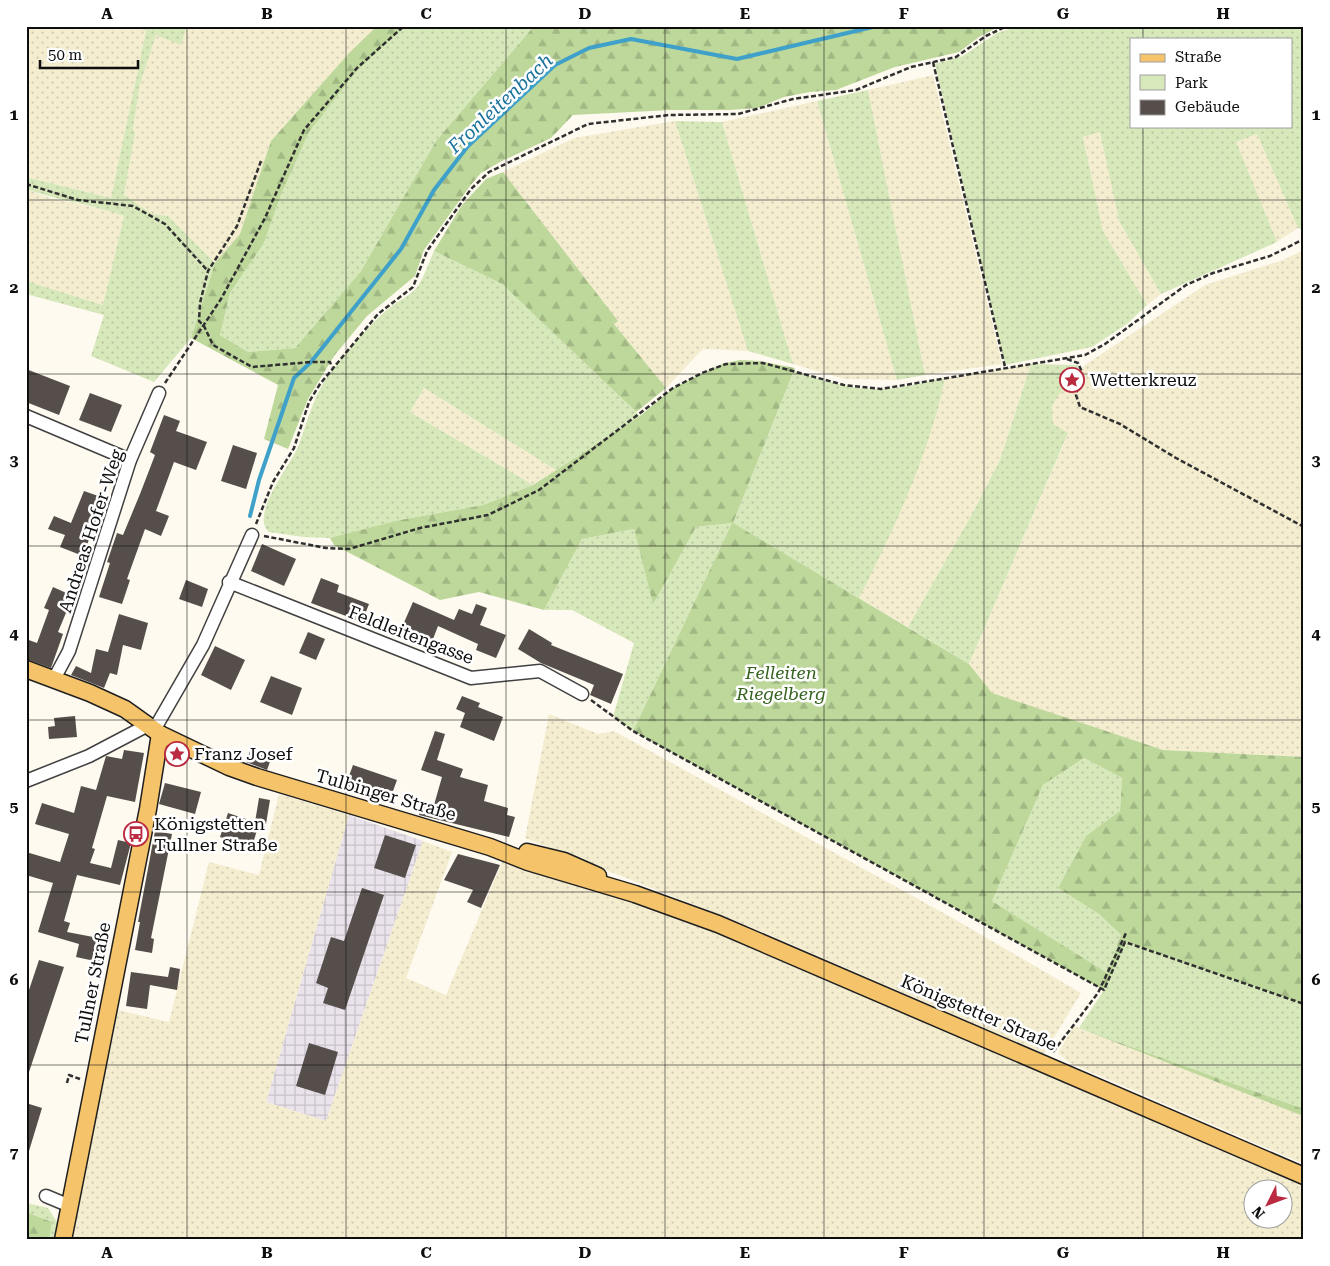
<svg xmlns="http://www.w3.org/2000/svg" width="1330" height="1266" font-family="'Roboto Serif',serif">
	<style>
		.industrial { fill: url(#industrial-grid) }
		.farmland { fill: url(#farmland-dots); fill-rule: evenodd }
		.green { fill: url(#green-dots); fill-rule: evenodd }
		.forest { fill: url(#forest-firs); fill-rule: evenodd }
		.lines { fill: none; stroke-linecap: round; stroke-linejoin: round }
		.stream { stroke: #3fa1c9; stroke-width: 4 }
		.building { fill: #564e4b }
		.minor-casing { stroke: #414141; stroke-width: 15 }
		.major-casing { stroke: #1f1f1f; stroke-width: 19 }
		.path { stroke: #303030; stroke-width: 2.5; stroke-dasharray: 5 2.5; stroke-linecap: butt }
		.minor { stroke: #fff; stroke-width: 12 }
		.major { stroke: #f4c36a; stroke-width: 16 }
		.grid { fill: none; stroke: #0e0e0e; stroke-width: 1; stroke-opacity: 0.55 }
		.labels { text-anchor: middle; stroke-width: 5; stroke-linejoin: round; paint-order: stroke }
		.poi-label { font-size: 18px; fill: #0e0e0e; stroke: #fff; text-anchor: start }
		.street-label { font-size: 18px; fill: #0e0e0e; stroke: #fff }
		.park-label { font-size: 18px; font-style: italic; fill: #366420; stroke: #fff }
		.water-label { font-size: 19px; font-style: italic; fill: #1b729c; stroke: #fff }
		.neatline { fill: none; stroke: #0e0e0e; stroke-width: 2 }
		.grid-label { font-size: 16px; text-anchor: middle; font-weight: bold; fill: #0e0e0e }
	</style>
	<defs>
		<pattern id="industrial-grid" width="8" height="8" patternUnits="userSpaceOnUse" patternTransform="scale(1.25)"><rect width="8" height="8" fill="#eae3ec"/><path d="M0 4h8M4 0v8" fill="none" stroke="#c8c2c9"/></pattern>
		<pattern id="farmland-dots" width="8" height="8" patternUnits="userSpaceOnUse" patternTransform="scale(1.25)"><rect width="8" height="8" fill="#f4edd0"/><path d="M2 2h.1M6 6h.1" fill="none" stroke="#d0cab1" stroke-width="1.8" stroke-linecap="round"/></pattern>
		<pattern id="green-dots" width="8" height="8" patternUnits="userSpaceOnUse" patternTransform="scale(1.25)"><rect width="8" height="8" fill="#d7e8ba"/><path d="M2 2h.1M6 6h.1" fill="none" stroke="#b7c69f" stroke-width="1.8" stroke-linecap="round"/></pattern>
		<pattern id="forest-firs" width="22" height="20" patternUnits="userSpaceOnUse" patternTransform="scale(1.25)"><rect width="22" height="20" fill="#bdd89a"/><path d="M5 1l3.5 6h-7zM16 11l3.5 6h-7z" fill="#a1b884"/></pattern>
	</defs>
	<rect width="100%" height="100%" fill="#fefaef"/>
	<path class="industrial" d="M349 815 423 841 326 1121 266 1102Z"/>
	<g class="farmland">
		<path d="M26 26H135L146 31 111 198 26 177Z"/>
		<path d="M187 26H377L350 52 271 141 240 234 215 263 168 216 152 214 124 195 135 133 133 129 140 84 156 34 181 44Z"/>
		<path d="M933 75 1002 364 925 375 868 90Z"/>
		<path d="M817 101 897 380 844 379 793 364 722 122Z"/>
		<path d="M675 121 748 351 703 349 666 388 614 324 617 321 503 172 574 138Z"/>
		<path d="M1100 131 1119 221 1161 294 1147 305 1103 231 1083 137Z"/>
		<path d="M1257 134 1298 228 1277 242 1235 142Z"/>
		<path d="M26 189 50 198 108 210 124 216 103 305 26 281Z"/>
		<path d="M1304 250V757L1163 750 991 694 969 664 1068 434 1053 424 1052 405 1058 394 1085 365 1205 285 1283 260Z"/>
		<path d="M1031 364 1000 460 972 514 908 627 859 598 900 511 928 438 945 379Z"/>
		<path d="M424 388 556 470 533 485 410 412Z"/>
		<path d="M549 714 598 734 614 731 956 920 1081 993 1044 1054 765 933 525 838Z"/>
		<path d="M279 794 349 815 266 1102 326 1121 423 841 452 852 406 978 446 995 503 860 694 921 1304 1181V1240H72L118 1010 169 1022 209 862 259 875ZM1252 1188H1282V1218H1252Z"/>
		<path d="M1074 1026 1304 1116V1164L1070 1063 1058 1053Z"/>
	</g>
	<g class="green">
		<path d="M135 26H187L181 45 156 35 140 84 133 129 135 133 124 195 152 214 168 216 215 263 191 338 154 382 91 356 104 315 26 294V281L103 305 124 216C92 204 58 201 26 189V177L111 198 146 31Z"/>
		<path d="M405 26H534L436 141 361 271 295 348 248 352 220 335 230 293 264 243 281 195 309 132 358 70Z"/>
		<path d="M1018 26H1304V231L1298 228 1257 134 1236 142 1277 242 1161 294 1119 221 1100 132 1083 137 1103 231 1147 305 1127 324 1092 347 1005 365 935 64 963 56 997 33ZM1131 39H1291V126H1131Z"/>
		<path d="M868 90 925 375 897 380 817 101Z"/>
		<path d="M675 121 722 122 793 364 748 351Z"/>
		<path d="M434 251 502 284 640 416 556 470 424 388 410 412 533 485 483 505 400 520 345 536 330 538 303 537 269 532C249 516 291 464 298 447 307 423 312 400 327 377 342 357 369 325 388 309 397 301 411 296 418 286 425 275 429 262 434 251Z"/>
		<path d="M1031 364 1079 365 1052 405 1053 424 1068 433 969 664 908 627 972 514 1000 460Z"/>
		<path d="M794 371C826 382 862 393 896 388 912 386 929 381 945 378 929 455 894 529 859 598L732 523 633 731 613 717 634 643 572 610H544L582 539 634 529 653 603 696 527 733 523Z"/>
		<path d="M1084 758 1122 778 1120 812 1086 836 1058 888 1099 914 1121 935 1107 974 992 901 1043 785Z"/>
		<path d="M1125 942 1304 1004V1109L1079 1028 1104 990Z"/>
		<path d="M27 1203 48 1208 59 1225 56 1240H49L52 1222 26 1212Z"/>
	</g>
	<g class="forest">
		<path d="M377 26H405L358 70 309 132 281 195 264 243 230 293 220 335 248 352 295 348 361 271 436 141 534 26H1000L979 37 959 52 895 67 836 90 810 92 784 97 757 108 730 110H671L573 115 551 138 500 162 481 173 470 186 424 250 415 276 367 316 334 356 308 399 288 449 264 439 278 385 191 338 215 263 240 234 271 141 350 52Z"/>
		<path d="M503 172 618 321 614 324 666 388 636 412 502 284 434 251 462 205 486 179Z"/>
		<path d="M740 360 760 361 795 368 733 523 969 664 992 693 1163 750 1304 757V1004L1126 942 1104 990 633 731 732 523 696 527 653 604 634 529 582 539 544 610 479 592 440 600 334 545 330 538 400 520 483 505 533 485 640 416 673 388 722 364ZM1084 758 1122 778 1120 811 1086 836 1058 888 1099 914 1121 935 1107 973 992 901 1043 785Z"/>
		<path d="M1079 1028 1304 1109V1116L1298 1114Z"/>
		<path d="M26 1212 52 1222 49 1240H26Z"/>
	</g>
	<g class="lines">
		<path class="stream" d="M250 516 259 480 294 378 311 362 401 249 434 190 468 146 555 65 589 48 631 39 737 59 877 26"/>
	</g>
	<g class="building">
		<path d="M26 369 70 386 59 415 26 402Z"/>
		<path d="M90 393 122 405 111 432 79 420Z"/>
		<path d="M164 415 180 421 176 431 207 442 196 470 174 462 156 511 169 516 161 536 145 529 127 579 130 580 122 604 99 597 110 563 107 562 117 533 123 535 140 494 155 455 150 452Z"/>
		<path d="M233 445 257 453 246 489 221 481Z"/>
		<path d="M84 491 104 498 83 556 60 547 65 535 48 529 54 516 71 523Z"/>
		<path d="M262 544 296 559 284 586 251 571Z"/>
		<path d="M321 578 339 585 337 592 369 604 362 622 311 603Z"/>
		<path d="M186 580 208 589 202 607 179 599Z"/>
		<path d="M53 587 73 596 58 632 63 634 51 668 26 659V639L37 643 49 610 44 608Z"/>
		<path d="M413 602 454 620 459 609 472 614 476 604 487 608 480 625 506 635 496 658 476 650 478 644 438 626 430 647 399 634Z"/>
		<path d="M119 614 148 623 141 650 123 645 117 675 110 673 104 688 71 675 76 666 91 673 96 649 108 652Z"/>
		<path d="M529 629 552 643 551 645 623 674 611 704 590 695 594 685 541 663 518 649Z"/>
		<path d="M308 632 325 639 316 660 299 653Z"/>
		<path d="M215 646 245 660 231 690 201 675Z"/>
		<path d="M271 676 302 688 292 715 260 702Z"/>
		<path d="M462 696 480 703 478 707 503 717 494 741 460 727 465 713 456 709Z"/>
		<path d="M75 716 77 737 49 739 48 727 55 726 54 718Z"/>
		<path d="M435 731 445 734 437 760 463 769 460 777 488 785 484 801 508 808 507 815 515 817 509 837 419 815 423 801 434 805 442 777 421 770Z"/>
		<path d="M124 750 144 753 135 802 107 796 92 848 95 849 90 863 111 868 118 840 131 843 120 885 77 875 64 921 70 923 67 932 109 940 104 963 76 957 79 944 38 932 53 883 26 875V852L60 862 69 834 35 824 42 803 74 813 81 786 96 790 106 756 122 759Z"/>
		<path d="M250 751 271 759 267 770 246 762Z"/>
		<path d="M353 765 397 780 389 802 345 787Z"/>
		<path d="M165 783 201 792 195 814 159 804Z"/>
		<path d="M259 798 270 800 266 824 256 822 259 823 252 847 220 837 228 813 255 822Z"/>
		<path d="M155 831 172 834 151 938 154 939 152 953 135 950 140 922H138Z"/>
		<path d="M385 835 416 845 405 878 374 868Z"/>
		<path d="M458 854 500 865 481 908 467 902 473 890 444 880Z"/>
		<path d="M362 888 384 895 345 1010 323 1003 328 988 316 983 331 937 344 941Z"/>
		<path d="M39 960 64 967 28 1075 26 999Z"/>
		<path d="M170 967 180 969 177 990 150 985 147 1009 126 1006 131 972 168 977Z"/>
		<path d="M309 1043 338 1052 325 1095 296 1086Z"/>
		<path d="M26 1103 42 1108 29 1151H26Z"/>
	</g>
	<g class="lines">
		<defs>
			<g id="minor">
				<path d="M26 416 130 460"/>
				<path d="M229 582 471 678 540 671 582 694"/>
				<path d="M54 679 69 651 130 460 159 393"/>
				<path d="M154 730 203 645 252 535"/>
				<path d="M26 781 89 756 148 725"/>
				<path d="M46 1196 70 1206"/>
			</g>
			<g id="major">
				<path d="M26 669 90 693 125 709 160 734 229 767 257 777 490 847 528 862 635 894 718 924 1304 1176"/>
				<path d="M527 852 564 861 598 876"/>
				<path d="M63 1240 148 809 160 734"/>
			</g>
		</defs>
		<use href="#minor" class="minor-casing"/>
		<use href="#major" class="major-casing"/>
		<g class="path">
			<path d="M933 62 1005 367"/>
			<path d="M261 161 237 226 208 271 200 303 199 321 204 326 213 345 252 367 311 362H330L332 367"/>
			<path d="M26 184 78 200 133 206 165 224 208 271"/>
			<path d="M1067 359 1078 363 1082 372 1076 395 1080 407 1120 424 1176 458 1304 527"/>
			<path d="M165 383 221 299 265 218 304 130 357 68 404 26"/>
			<path d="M256 524 273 482 294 448 309 402 320 384 378 314 413 287 427 251 471 189 489 172 588 124 669 115 738 114 793 99 856 90 911 67 956 57 986 36 1007 26"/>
			<path d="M264 536 326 548 349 549 420 528 488 515 539 490 673 388 702 373 726 364 763 363 844 385 881 389 1085 355 1105 344 1186 285 1213 273 1270 256 1304 239"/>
			<path d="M591 700 633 731 1104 990 1125 942 1304 1004"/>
			<path d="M1053 1052 1098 993 1126 933"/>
			<path d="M67 1083 69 1075 80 1079"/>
		</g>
		<use href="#minor" class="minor"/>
		<use href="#major" class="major"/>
	</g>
	<path class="grid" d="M187 26V1240M346 26V1240M506 26V1240M665 26V1240M824 26V1240M984 26V1240M1143 26V39M1143 126V1240M26 200H1304M26 374H1304M26 546H1304M26 720H1304M26 892H1304M26 1065H1304"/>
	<defs>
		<symbol id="sight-ring" viewBox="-11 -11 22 22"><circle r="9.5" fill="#fff" stroke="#ba2a41" stroke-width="1.5"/><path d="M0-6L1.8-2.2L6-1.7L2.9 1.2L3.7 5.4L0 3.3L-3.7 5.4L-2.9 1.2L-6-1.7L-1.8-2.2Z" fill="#ba2a41"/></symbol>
		<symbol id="bus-ring" viewBox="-11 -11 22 22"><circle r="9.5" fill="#fff" stroke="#ba2a41" stroke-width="1.5"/><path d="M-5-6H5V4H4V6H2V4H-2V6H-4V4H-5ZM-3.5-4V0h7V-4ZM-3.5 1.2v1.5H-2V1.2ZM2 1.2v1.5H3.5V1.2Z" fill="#ba2a41"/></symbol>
	</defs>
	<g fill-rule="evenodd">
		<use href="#sight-ring" x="1058" y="366" width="28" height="28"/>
		<use href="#sight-ring" x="163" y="740" width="28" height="28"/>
		<use href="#bus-ring" x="122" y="820" width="28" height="28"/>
	</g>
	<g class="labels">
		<g class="poi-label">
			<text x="1090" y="386">Wetterkreuz</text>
			<text x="194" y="760">Franz Josef</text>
			<text x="154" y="830">Königstetten<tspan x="154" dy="21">Tullner Straße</tspan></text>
		</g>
		<g class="street-label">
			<text transform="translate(91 531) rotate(-72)" y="6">Andreas Hofer-Weg</text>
			<text transform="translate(411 635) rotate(21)" y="6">Feldleitengasse</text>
			<text transform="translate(386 795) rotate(16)" y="6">Tulbinger Straße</text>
			<text transform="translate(93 983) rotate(-79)" y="6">Tullner Straße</text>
			<text transform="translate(979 1013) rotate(23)" y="6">Königstetter Straße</text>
		</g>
		<g class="park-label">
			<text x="781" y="679">Felleiten<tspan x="781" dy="21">Riegelberg</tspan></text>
		</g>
		<g class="water-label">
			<text transform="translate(500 103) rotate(-43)" y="7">Fronleitenbach</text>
		</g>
	</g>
	<rect width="1330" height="1266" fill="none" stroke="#ffffff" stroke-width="55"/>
	<rect x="1130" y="38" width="162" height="90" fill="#ffffff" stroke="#9f9f9f"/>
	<rect x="1140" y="54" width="25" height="8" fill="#f4c36a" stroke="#9f9f9f"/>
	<text x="1175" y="62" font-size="15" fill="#0e0e0e">Straße</text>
	<rect x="1140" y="75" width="25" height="15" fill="#d7e8ba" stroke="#9f9f9f"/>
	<text x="1175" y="88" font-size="15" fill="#0e0e0e">Park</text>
	<rect x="1140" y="100" width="25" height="15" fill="#564e4b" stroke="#9f9f9f"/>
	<text x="1175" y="112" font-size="15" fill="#0e0e0e">Gebäude</text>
	<g transform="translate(1268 1204) rotate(228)"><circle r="24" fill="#ffffff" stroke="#9f9f9f"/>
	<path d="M0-4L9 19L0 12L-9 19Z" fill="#ba2a41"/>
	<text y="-8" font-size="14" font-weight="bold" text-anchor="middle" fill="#0e0e0e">N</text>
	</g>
	<path d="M40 60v8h98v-8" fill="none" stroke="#0e0e0e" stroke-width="2.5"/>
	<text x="48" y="60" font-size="15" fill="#0e0e0e" stroke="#ffffff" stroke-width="4" paint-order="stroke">50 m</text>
	<rect x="28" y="28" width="1274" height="1210" class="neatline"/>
	<g class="grid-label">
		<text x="107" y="19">A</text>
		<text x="267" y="19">B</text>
		<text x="426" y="19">C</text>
		<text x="585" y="19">D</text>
		<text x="745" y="19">E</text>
		<text x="904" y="19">F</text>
		<text x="1063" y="19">G</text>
		<text x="1223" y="19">H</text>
		<text x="14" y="120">1</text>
		<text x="1316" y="120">1</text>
		<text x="14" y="293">2</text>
		<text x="1316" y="293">2</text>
		<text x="14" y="466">3</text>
		<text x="1316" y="466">3</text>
		<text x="14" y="639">4</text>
		<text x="1316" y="639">4</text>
		<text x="14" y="812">5</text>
		<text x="1316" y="812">5</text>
		<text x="14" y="985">6</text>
		<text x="1316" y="985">6</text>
		<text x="14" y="1158">7</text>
		<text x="1316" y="1158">7</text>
		<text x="107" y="1258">A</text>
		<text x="267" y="1258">B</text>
		<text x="426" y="1258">C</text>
		<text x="585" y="1258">D</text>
		<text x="745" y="1258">E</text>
		<text x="904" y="1258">F</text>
		<text x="1063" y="1258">G</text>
		<text x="1223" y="1258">H</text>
	</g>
</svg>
